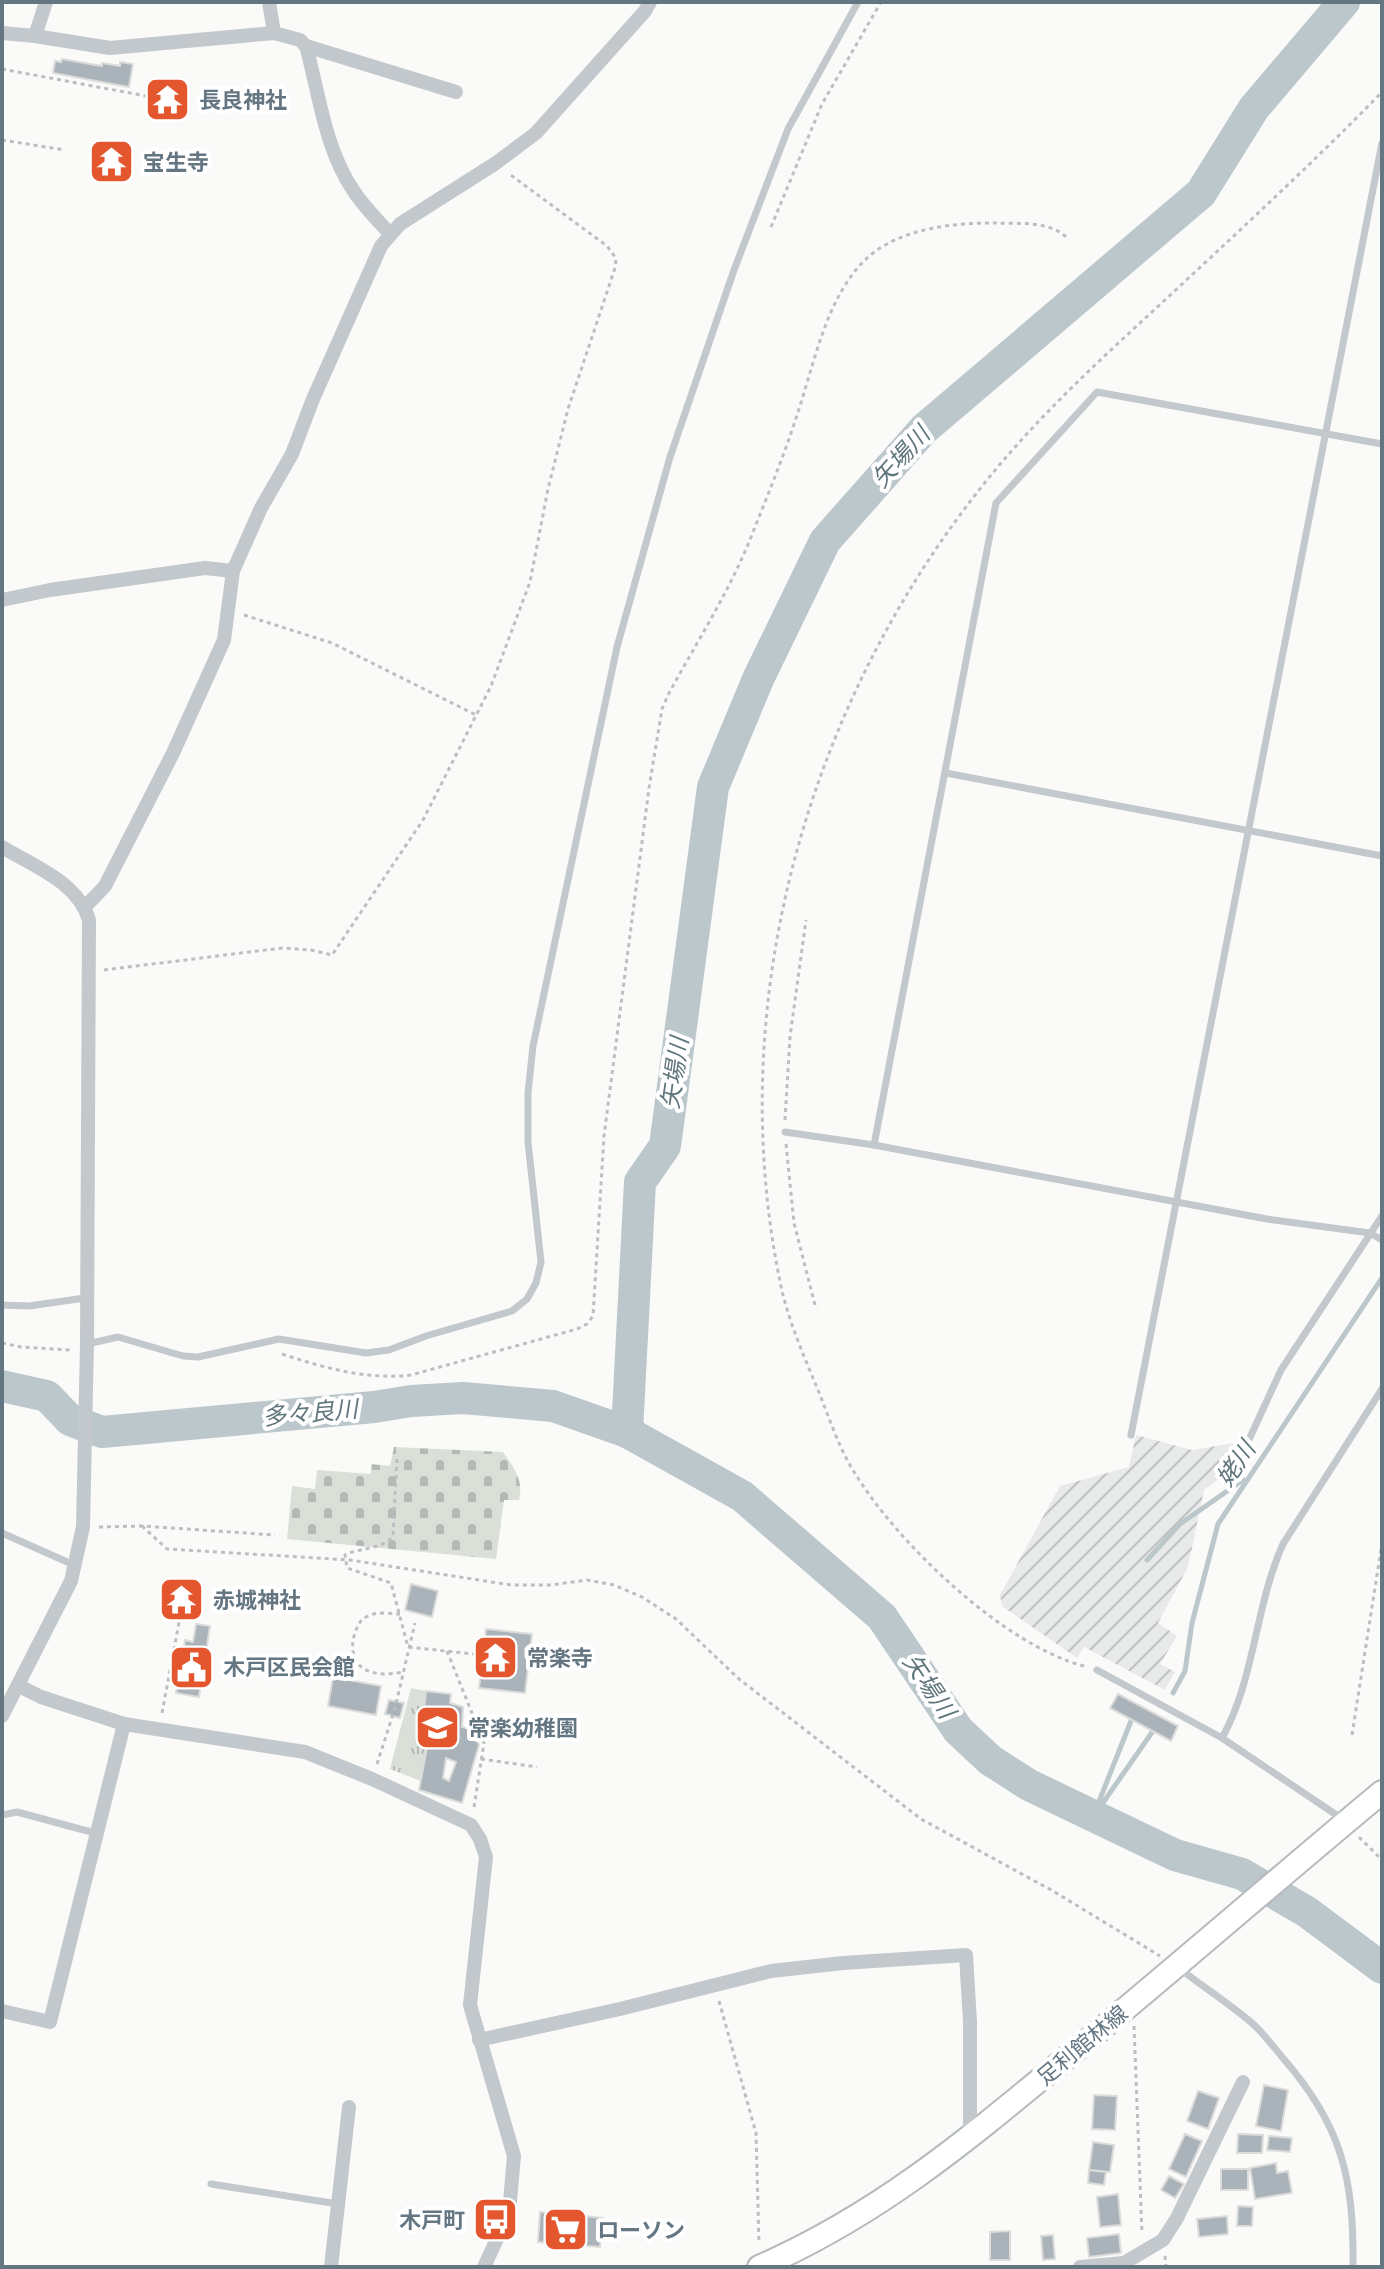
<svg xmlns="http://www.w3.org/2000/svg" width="1384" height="2269" font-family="'PT Sans','Noto Sans JP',sans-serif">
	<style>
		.industrial { fill: url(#industrial-furrows) }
		.cemetery { fill: url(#cemetery-stones) }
		.park { fill: url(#park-tufts) }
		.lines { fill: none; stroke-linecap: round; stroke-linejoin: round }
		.stream { stroke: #bbc7cb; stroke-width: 5 }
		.river { stroke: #bbc7cb; stroke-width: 32 }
		.building { fill: #aab3b9; stroke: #dcdcda; stroke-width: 2; fill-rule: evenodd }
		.primary-casing { stroke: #b5babe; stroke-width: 26 }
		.path { stroke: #bbbfc2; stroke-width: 3; stroke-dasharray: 4 4; stroke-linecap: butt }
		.lane { stroke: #c3c8cc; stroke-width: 7 }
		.street { stroke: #c3c8cc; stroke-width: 14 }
		.primary { stroke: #fff; stroke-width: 22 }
		.labels { text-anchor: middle; stroke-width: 8; stroke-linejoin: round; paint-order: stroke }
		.poi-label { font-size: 22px; font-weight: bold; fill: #657683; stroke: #fff; text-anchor: start }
		.street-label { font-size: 22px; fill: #657683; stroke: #fff }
		.water-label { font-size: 24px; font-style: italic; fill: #60757c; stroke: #fff }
	</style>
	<defs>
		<pattern id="industrial-furrows" width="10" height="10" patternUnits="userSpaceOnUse" patternTransform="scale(2)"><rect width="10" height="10" fill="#e8e9e9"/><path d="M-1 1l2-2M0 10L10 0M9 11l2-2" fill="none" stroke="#c0c1c2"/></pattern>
		<pattern id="cemetery-stones" width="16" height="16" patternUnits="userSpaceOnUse" patternTransform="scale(2)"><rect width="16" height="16" fill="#dadfd7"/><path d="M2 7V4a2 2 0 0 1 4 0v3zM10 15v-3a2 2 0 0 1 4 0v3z" fill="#b4b9b4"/></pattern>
		<pattern id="park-tufts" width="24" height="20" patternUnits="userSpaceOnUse" patternTransform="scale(2)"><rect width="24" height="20" fill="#dadfd7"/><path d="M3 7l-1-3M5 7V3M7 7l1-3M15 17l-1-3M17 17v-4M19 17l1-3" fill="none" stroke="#b4b9b4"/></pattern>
	</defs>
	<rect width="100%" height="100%" fill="#fafaf8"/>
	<path class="industrial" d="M1136 1435 1192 1450 1235 1443 1246 1460 1204 1490 1188 1567 1158 1623 1177 1636 1160 1664 1175 1672 1165 1690 1084 1647 1077 1658 1002 1606 1000 1595 1060 1486 1129 1467Z"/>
	<path class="cemetery" d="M394 1447 503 1452C514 1468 524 1480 519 1500H504L496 1559 287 1539 292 1486 315 1489 317 1470 371 1474V1464L390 1466Z"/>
	<path class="park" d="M411 1688 426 1691 425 1709 434 1710 421 1781 390 1769Z"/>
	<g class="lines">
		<g class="stream">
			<path d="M1147 1560 1180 1524 1243 1480"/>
			<path d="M1173 1693 1185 1671 1192 1623 1218 1524 1382 1278"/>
			<path d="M1096 1809 1131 1721"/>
			<path d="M1093 1817 1153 1731"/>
		</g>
		<g class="river">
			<path d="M2 1386 47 1396 70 1420 102 1432 374 1407 411 1401 463 1398 553 1406 627 1432 742 1496 882 1617 958 1730 990 1760 1029 1785 1175 1855 1242 1874 1307 1912 1382 1968"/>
			<path d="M627 1432 640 1182 665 1146 713 787 759 677 825 541 924 429 1201 193 1254 108 1344 2"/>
		</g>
	</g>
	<g class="building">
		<path d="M62 59 102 66V63L120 66V62L133 64 129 87 53 73 55 61 61 62Z"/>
		<path d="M411 1584 438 1591 432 1617 405 1610Z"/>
		<path d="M196 1624 210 1626 199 1697 176 1693 185 1640 193 1642Z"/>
		<path d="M486 1629 532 1634 525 1693 479 1688Z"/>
		<path d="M333 1677 381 1686 376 1715 328 1706Z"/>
		<path d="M426 1691 451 1694 450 1703 463 1707 462 1727 473 1730 479 1745 462 1803 419 1790 434 1710 424 1709ZM446 1758 456 1762 449 1781 443 1778Z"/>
		<path d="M1118 1694 1178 1726 1171 1741 1110 1708Z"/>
		<path d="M389 1700 404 1703 400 1718 385 1714Z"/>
		<path d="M1264 2085 1288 2090 1281 2131 1256 2126Z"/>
		<path d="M1198 2091 1219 2098 1208 2129 1187 2121Z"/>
		<path d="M1094 2095 1117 2096 1115 2130 1092 2129Z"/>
		<path d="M1185 2134 1202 2141 1186 2177 1169 2169Z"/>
		<path d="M1238 2134 1263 2135 1262 2153H1237Z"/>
		<path d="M1269 2136 1292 2138 1290 2152 1267 2150Z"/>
		<path d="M1093 2142 1114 2145 1110 2172 1089 2170Z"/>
		<path d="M1276 2163 1277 2173 1288 2171 1292 2193 1255 2199 1250 2168Z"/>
		<rect x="1221" y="2169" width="27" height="21"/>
		<path d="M1089 2170 1106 2172 1104 2185 1088 2183Z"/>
		<path d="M1169 2176 1184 2184 1175 2198 1161 2190Z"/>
		<path d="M1118 2194 1121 2225 1100 2227 1097 2197Z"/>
		<path d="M1238 2206 1253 2207 1252 2226H1237Z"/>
		<path d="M540 2212 603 2218 600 2247 538 2242Z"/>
		<path d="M1227 2216 1228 2234 1199 2237 1197 2219Z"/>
		<path d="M1010 2231V2260H990V2232Z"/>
		<path d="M1119 2234 1121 2253 1089 2257 1087 2238Z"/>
		<path d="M1053 2235 1055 2259 1043 2260 1041 2236Z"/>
	</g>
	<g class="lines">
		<defs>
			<path id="primary" d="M759 2267C878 2215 966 2141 1065 2059 1172 1971 1276 1880 1382 1792"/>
		</defs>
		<use href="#primary" class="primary-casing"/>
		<g class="path">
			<path d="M2 69 146 96"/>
			<path d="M2 140 65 150"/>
			<path d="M771 227 822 104 881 2"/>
			<path d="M244 615 332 643 476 715"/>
			<path d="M104 970 282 948 311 950 332 955 423 820 491 686 530 582 548 489 568 409 616 265 615 257 607 246 508 173"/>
			<path d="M785 1120 790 1037 806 920"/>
			<path d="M786 1144 794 1223 816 1309"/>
			<path d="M2 1343 21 1347 70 1350"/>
			<path d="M282 1354C325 1368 366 1380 411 1375L577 1329 587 1324 593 1316 604 1136 649 788 662 709 669 693C698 640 731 589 753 532 769 492 785 453 798 412 814 364 826 300 863 262 895 229 950 223 993 223 1018 224 1051 220 1068 239"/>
			<path d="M397 1459 393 1536C382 1550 361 1547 345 1555L347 1568 391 1583 408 1647 483 1655"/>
			<path d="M142 1526 167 1549 350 1560 511 1585H551L587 1580 614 1585 642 1597 676 1619 739 1679 921 1819 1053 1891 1160 1956"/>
			<path d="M99 1527 142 1526 275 1535"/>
			<path d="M400 1614C390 1614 378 1611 368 1616 359 1620 357 1627 354 1636 346 1671 375 1678 403 1672"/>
			<path d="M447 1651 484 1743 474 1807"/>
			<path d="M1084 1666C1003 1645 895 1541 853 1470 838 1446 829 1417 818 1390 805 1359 790 1324 782 1291 721 1009 805 708 983 485 1038 416 1102 358 1166 299 1239 231 1312 164 1382 92"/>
			<path d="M162 1713 180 1617"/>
			<path d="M1352 1735 1382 1543"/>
			<path d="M481 1759 537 1767"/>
			<path d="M377 1764 395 1708 415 1623"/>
			<path d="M1359 1837 1382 1860"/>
			<path d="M719 2001 756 2133 759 2244"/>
			<path d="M1134 2026 1142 2234"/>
			<path d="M1165 2256 1166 2267"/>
		</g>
		<g class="lane">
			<path d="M946 773 1382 856"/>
			<path d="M785 1132 874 1145 1267 1219 1370 1233 1382 1240"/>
			<path d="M874 1145 996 503 1097 392 1382 444"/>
			<path d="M2 1305 29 1306 85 1298"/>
			<path d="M87 1344 118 1337 183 1356 198 1357 279 1339 366 1353 389 1350 426 1336 512 1311 527 1299 536 1283 541 1262 528 1142V1093L533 1046 617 647 670 457 734 270 788 129 858 2"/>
			<path d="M1131 1435 1382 143"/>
			<path d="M1240 1451 1246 1446 1281 1370 1382 1216"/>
			<path d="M2 1533 74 1565"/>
			<path d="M1097 1670 1222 1738 1344 1820"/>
			<path d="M1222 1738C1255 1679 1255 1606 1283 1544L1382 1389"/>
			<path d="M2 1815 17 1812 95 1833"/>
			<path d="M1179 1968C1203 1987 1230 2004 1253 2024 1264 2034 1273 2046 1282 2057 1342 2125 1354 2178 1353 2267"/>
			<path d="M211 2184 338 2204"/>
		</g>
		<g class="street">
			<path d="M269 2 274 33"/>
			<path d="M2 33 35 36 110 48 274 33 300 40 306 46C319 93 325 149 353 190 363 206 377 219 389 233"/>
			<path d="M35 36 46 2"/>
			<path d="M306 46 456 92"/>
			<path d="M2 600 50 590 205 568 233 571"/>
			<path d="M2 847C33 866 78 882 89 920L87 1344 83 1527 71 1581 2 1716"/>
			<path d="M85 907 105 886 173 753 224 640 233 571 261 508 292 454 313 399 381 246 400 224 496 163 536 133 645 11 650 2"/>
			<path d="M19 1686 41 1697 124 1724 305 1752 372 1779 471 1825 480 1839 486 1857 470 2005 514 2156 509 2213 484 2267"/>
			<path d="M2 2011 50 2022 124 1724"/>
			<path d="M479 2040 620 2009 771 1971 843 1963 966 1955 970 2022V2138"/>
			<path d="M331 2267 349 2107"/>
			<path d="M1080 2267 1124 2263 1163 2240 1177 2218 1243 2082"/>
		</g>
		<use href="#primary" class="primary"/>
	</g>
	<defs>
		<symbol id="temple-square" viewBox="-11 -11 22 22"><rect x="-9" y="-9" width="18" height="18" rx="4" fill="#e4572e" stroke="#fff"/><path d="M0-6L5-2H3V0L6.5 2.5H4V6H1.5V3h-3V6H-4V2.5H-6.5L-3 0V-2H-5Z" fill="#fff"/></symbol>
		<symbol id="civic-square" viewBox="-11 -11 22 22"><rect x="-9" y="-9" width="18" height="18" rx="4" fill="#e4572e" stroke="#fff"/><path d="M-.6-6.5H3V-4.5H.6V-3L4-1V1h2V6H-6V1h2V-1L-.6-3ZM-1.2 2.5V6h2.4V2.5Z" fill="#fff"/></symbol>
		<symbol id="school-square" viewBox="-11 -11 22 22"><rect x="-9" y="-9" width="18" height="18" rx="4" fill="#e4572e" stroke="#fff"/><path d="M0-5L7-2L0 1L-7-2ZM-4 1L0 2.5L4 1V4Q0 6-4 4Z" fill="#fff"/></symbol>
		<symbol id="bus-square" viewBox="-11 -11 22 22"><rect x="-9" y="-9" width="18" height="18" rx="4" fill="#e4572e" stroke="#fff"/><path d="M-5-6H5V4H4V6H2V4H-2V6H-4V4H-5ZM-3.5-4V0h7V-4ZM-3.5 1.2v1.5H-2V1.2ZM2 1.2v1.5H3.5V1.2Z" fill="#fff"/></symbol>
		<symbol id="supermarket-square" viewBox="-11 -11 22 22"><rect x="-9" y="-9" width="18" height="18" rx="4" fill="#e4572e" stroke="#fff"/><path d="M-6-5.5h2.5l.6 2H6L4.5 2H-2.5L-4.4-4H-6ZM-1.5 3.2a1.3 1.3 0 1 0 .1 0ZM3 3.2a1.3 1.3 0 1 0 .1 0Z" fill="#fff"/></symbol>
	</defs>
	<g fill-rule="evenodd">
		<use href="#temple-square" x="142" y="74" width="51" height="51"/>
		<use href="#temple-square" x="86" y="136" width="51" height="51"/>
		<use href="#temple-square" x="156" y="1574" width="51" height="51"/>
		<use href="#temple-square" x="470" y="1632" width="51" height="51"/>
		<use href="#civic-square" x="166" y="1642" width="51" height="51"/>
		<use href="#school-square" x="412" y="1702" width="51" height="51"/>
		<use href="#bus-square" x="470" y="2194" width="51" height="51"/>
		<use href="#supermarket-square" x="540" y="2204" width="51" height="51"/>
	</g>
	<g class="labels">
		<g class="poi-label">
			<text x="199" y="108">長良神社</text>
			<text x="143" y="170">宝生寺</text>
			<text x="213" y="1608">赤城神社</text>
			<text x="527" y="1666">常楽寺</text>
			<text x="223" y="1675">木戸区民会館</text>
			<text x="468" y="1736">常楽幼稚園</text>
			<text x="465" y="2228" text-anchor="end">木戸町</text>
			<text x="597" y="2238">ローソン</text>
		</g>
		<g class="street-label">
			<text transform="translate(1082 2045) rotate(-40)" y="8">足利館林線</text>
		</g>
		<g class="water-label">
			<text transform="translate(901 457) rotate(-48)" y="8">矢場川</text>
			<text transform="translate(675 1073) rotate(-82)" y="8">矢場川</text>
			<text transform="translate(310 1413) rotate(-5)" y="8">多々良川</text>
			<text transform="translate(1236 1464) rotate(-56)" y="8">姥川</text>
			<text transform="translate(929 1686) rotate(56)" y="8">矢場川</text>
		</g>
	</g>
	<rect width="1384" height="2269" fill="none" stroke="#657683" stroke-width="8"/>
</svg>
